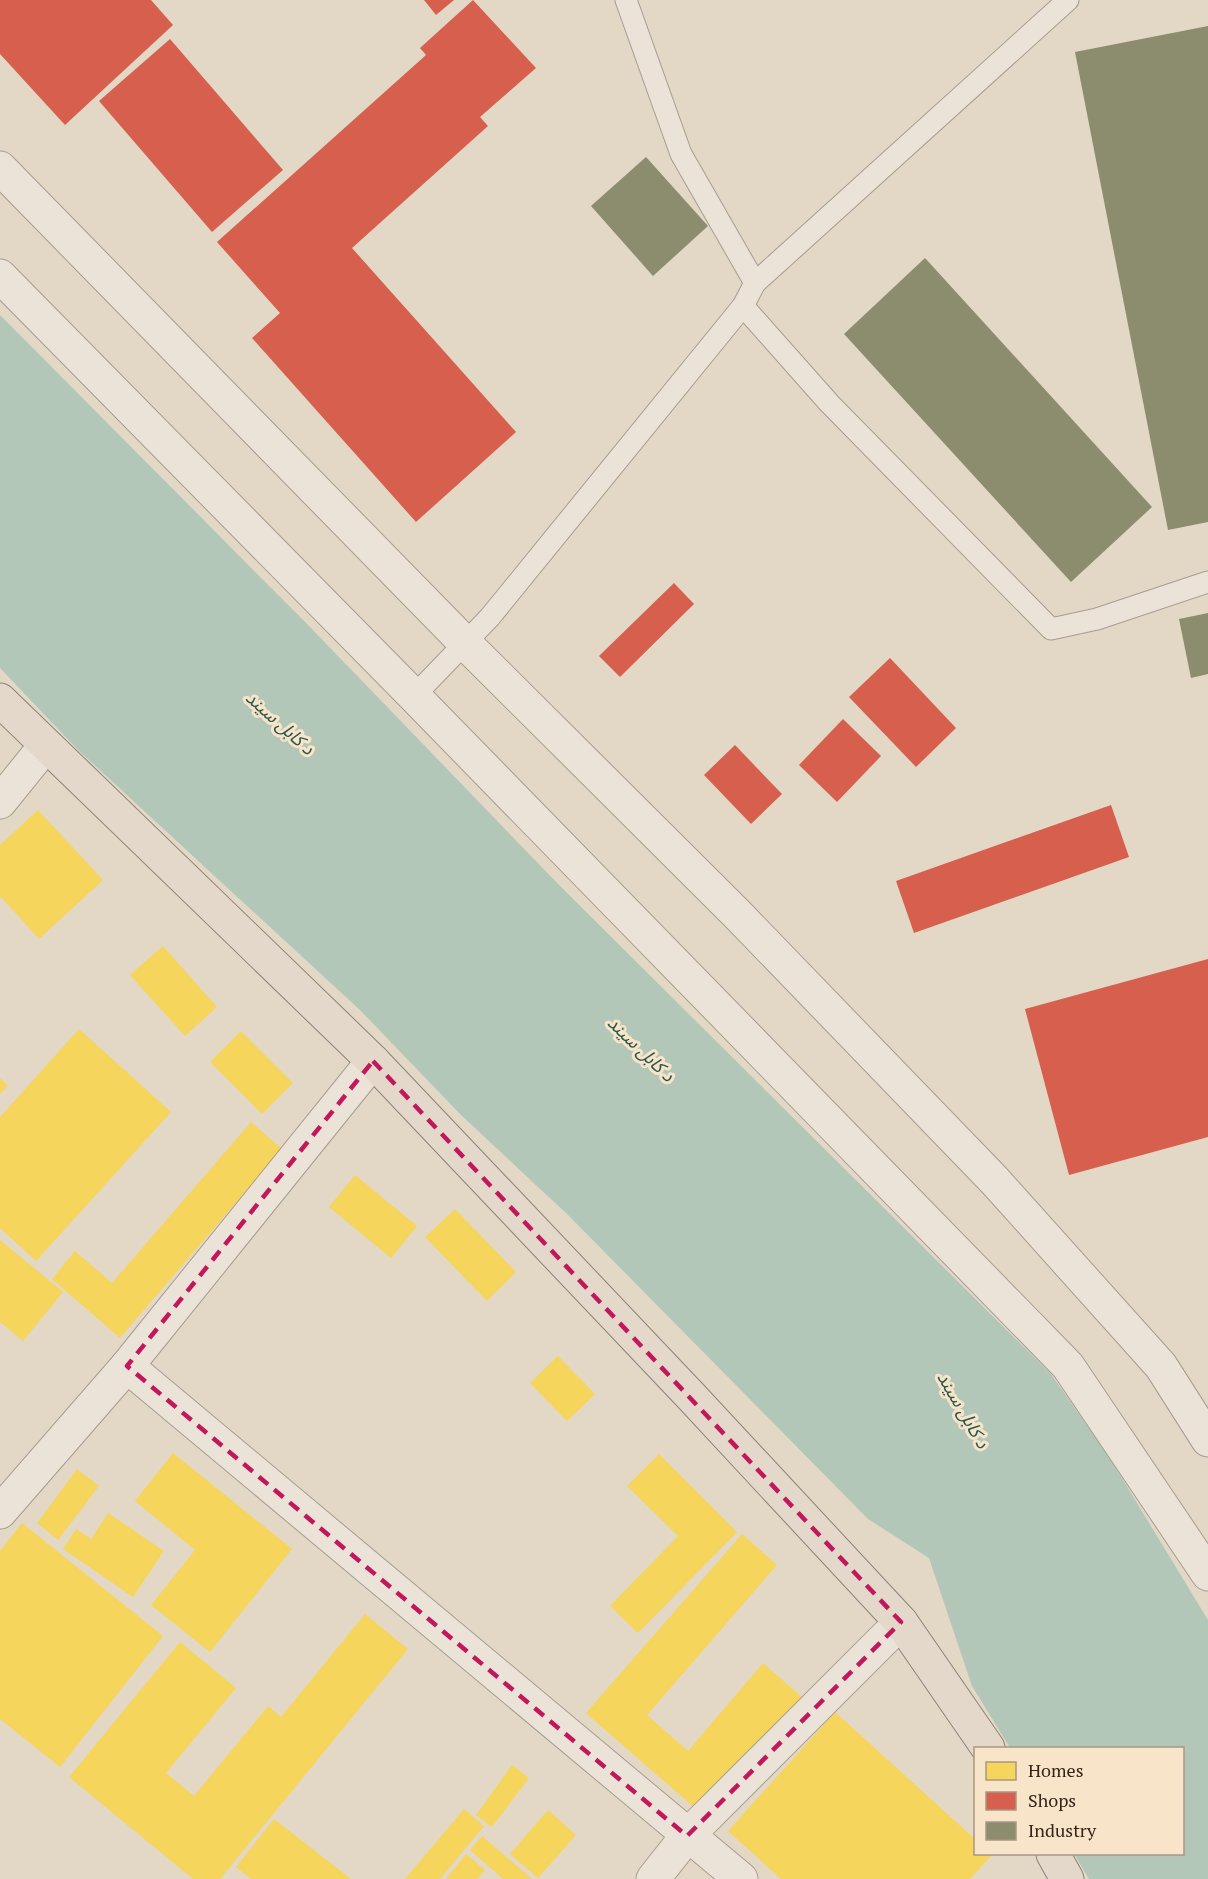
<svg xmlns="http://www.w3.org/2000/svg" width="1208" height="1879" font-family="'PT Serif','Noto Sans Arabic',serif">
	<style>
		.water { fill: #b3c7b8 }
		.homes { fill: #f6d55c }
		.shops { fill: #d6604d }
		.industry { fill: #8c8c6e }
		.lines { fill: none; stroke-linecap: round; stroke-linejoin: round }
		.service-casing { stroke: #a79c90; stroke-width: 23 }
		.minor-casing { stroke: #a79c90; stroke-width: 35 }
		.primary-casing { stroke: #8d8277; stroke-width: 35 }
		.service { stroke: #ebe3d8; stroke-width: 21 }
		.minor { stroke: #ebe3d8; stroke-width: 33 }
		.primary { stroke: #e3d8c9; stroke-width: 33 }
		.marked { fill: none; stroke: #c2185b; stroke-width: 4.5; stroke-dasharray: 12 8; stroke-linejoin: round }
		.labels { text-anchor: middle; stroke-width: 6; stroke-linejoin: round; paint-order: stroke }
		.water-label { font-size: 18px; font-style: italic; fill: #27564d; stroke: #f7e4c9 }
	</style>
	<rect width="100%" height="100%" fill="#e3d7c6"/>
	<path class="water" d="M0 315 310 627 560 886 1051 1374 1109 1457 1208 1620V1879H1089L1074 1854H1182V1748H1010L972 1686 929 1558 868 1519 567 1214 461 1115 361 1011 77 749 0 668Z"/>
	<g class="homes">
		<path d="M38 810 103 880 39 939 0 896V845Z"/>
		<path d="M163 946 217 1007 185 1036 130 975Z"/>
		<path d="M79 1029 171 1112 36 1261 0 1228V1117Z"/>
		<path d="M241 1031 293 1083 262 1114 210 1062Z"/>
		<path d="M0 1078 8 1086 0 1094Z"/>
		<path d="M251 1122 282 1149 120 1338 52 1279 75 1251 112 1283Z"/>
		<path d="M355 1175 417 1226 391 1258 329 1207Z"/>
		<path d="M455 1209 516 1272 487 1301 425 1237Z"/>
		<path d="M0 1240 63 1292 23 1341 0 1322Z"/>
		<path d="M558 1356 595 1394 567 1421 530 1383Z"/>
		<path d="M173 1453 292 1549 210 1652 151 1605 195 1550 135 1501Z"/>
		<path d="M659 1454 737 1532 638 1633 610 1606 678 1536 627 1486Z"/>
		<path d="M77 1469 99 1486 58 1540 37 1523Z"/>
		<path d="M108 1513 164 1551 133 1597 63 1549 76 1529 91 1539Z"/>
		<path d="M22 1523 163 1636 60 1767 0 1719V1551Z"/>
		<path d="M742 1534 777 1565 647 1715 688 1751 763 1663 805 1700 704 1816 586 1713Z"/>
		<path d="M365 1614 408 1649 220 1879H193L69 1777 180 1642 236 1688 166 1773 194 1796 268 1706 281 1717Z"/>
		<path d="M835 1712 976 1840V1854H993L970 1879H781L728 1831Z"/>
		<path d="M512 1765 529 1778 492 1827 476 1815Z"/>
		<path d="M464 1809 484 1826 440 1879H405Z"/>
		<path d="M548 1810 576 1835 538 1878 510 1854Z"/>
		<path d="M274 1819 351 1879H251L236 1867Z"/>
		<path d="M482 1836 532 1879H503L470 1850Z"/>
		<path d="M466 1854 485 1870 477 1879H446Z"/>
	</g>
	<g class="shops">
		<path d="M0 0H151L173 25 65 125 0 54Z"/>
		<path d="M424 0H454L436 15Z"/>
		<path d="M473 0 536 68 480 117 488 126 352 248 516 432 416 522 252 338 280 313 217 242 426 55 420 48Z"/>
		<path d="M170 39 283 170 212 232 99 101Z"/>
		<path d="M674 583 694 604 620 677 599 656Z"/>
		<path d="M890 658 956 728 916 767 849 697Z"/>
		<path d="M843 719 881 756 837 802 799 765Z"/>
		<path d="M735 745 782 794 751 824 704 775Z"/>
		<path d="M1111 805 1129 857 914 933 896 881Z"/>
		<path d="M1208 959V1137L1069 1175 1025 1009Z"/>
	</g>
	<g class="industry">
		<path d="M1208 26V522L1168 530 1075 52Z"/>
		<path d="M646 157 708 226 653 276 591 206Z"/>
		<path d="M925 258 1152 507 1071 582 844 334Z"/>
		<path d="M1208 613V674L1191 678 1179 619Z"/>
	</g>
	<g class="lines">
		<defs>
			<g id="service">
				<path d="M626 0 681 154 755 283"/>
				<path d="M743 306 829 403 1051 629 1097 619 1208 582"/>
				<path d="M414 696 490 617 743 306 755 283 1068 0"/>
			</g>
			<g id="minor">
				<path d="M0 168 465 643 738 915 995 1181 1161 1366 1208 1440"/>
				<path d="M0 276 414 696 1068 1366 1208 1574"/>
				<path d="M0 802 46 745"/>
				<path d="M127 1366 741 1879"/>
				<path d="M0 1512 127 1366 373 1061"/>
				<path d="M653 1879 687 1836 901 1622"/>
			</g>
			<g id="primary">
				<path d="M0 700 373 1061 689 1394 901 1622 988 1748"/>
				<path d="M1053 1854 1067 1879"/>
			</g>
		</defs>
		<use href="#service" class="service-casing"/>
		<use href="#minor" class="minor-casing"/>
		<use href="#primary" class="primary-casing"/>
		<use href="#service" class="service"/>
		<use href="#minor" class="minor"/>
		<use href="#primary" class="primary"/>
	</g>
	<path class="marked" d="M373 1061 901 1622 687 1836 127 1366Z"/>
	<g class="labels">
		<g class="water-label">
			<text transform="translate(280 723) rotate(42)" y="6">د کابل سيند</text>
			<text transform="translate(641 1049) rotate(44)" y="6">د کابل سيند</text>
			<text transform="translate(963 1410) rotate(60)" y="6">د کابل سيند</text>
		</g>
	</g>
	<rect x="974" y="1747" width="210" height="108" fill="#f7e4c9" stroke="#a99783" stroke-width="1.5"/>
	<rect x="986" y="1762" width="30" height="18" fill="#f6d55c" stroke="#a99783" stroke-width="1.5"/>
	<text x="1028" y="1777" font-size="18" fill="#352319">Homes</text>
	<rect x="986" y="1792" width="30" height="18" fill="#d6604d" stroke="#a99783" stroke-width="1.5"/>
	<text x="1028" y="1807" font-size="18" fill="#352319">Shops</text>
	<rect x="986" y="1822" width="30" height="18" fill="#8c8c6e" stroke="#a99783" stroke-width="1.5"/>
	<text x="1028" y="1837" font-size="18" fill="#352319">Industry</text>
</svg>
